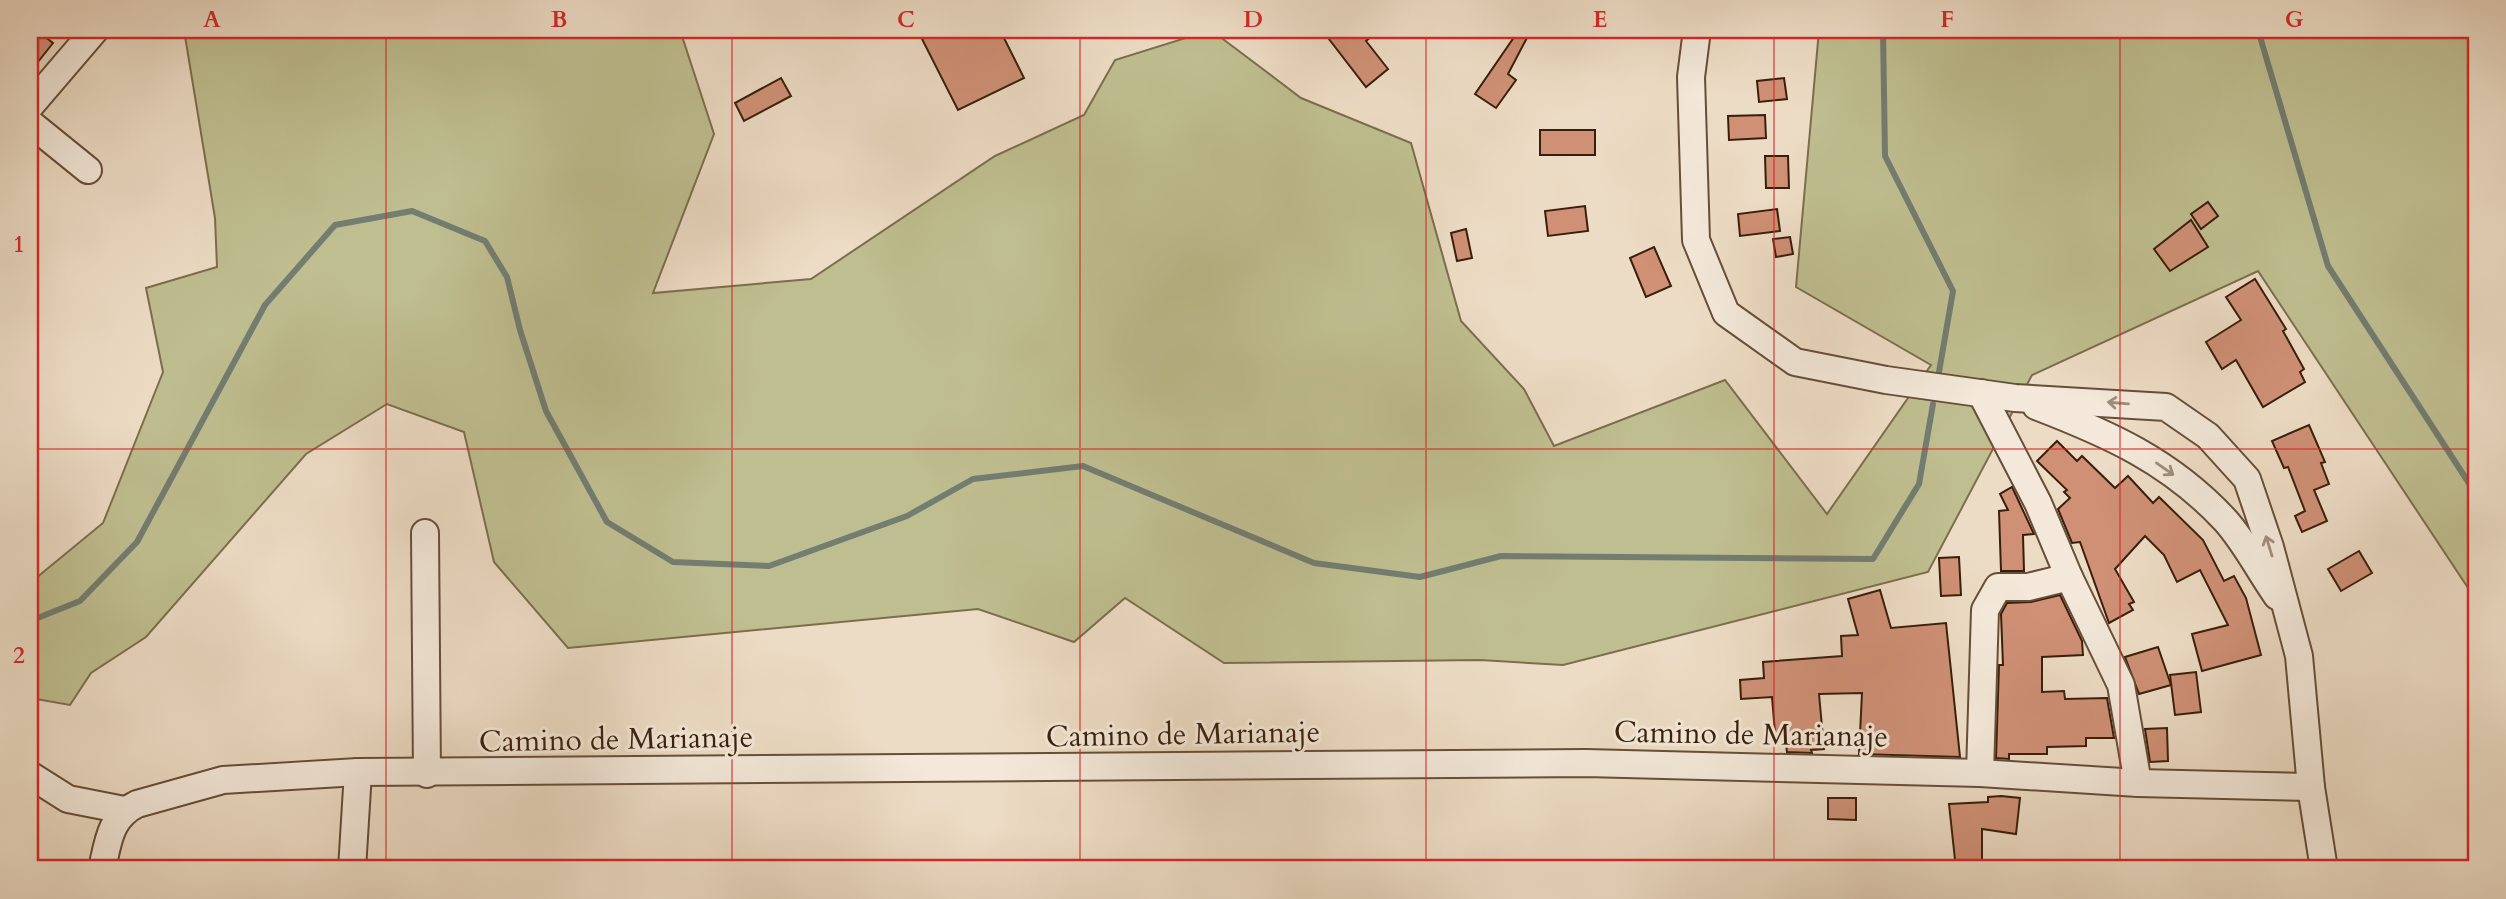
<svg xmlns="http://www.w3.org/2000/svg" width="2506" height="899" font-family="Cardo,serif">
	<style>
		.green { fill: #bfbe90; stroke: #7c6e4c; stroke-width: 2 }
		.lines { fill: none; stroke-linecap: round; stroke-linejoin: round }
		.stream { stroke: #737d70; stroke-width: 6 }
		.building { fill: #cf9076; stroke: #391e09; stroke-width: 2 }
		.minor-casing { stroke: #664e38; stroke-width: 30 }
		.minor { stroke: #f3e8d9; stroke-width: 26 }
		.oneway { stroke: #9f8d7b }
		.grid { fill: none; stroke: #d62828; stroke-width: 2; stroke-opacity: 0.55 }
		.labels { text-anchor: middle; stroke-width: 6; stroke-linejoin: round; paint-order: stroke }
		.street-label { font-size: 30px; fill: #391e09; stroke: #f3e8d9 }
		.neatline { fill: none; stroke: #d62828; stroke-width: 2.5 }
		.grid-label { font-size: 23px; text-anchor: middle; font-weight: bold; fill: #d62828 }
	</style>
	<rect width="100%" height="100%" fill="#eddcc5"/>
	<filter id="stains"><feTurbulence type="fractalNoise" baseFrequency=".00286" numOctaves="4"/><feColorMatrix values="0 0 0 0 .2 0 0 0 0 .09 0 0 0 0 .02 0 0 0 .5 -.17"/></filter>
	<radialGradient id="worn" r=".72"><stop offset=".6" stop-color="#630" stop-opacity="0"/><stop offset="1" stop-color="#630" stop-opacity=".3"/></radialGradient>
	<path class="green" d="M184 30H680L714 134 653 293 811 279 995 156 1084 115 1115 60 1211 30 1301 98 1411 143 1461 321 1524 389 1554 446 1725 380 1827 514 1931 365 1796 287 1819 30H2476V600L2258 271 2032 375 1928 572 1563 665 1480 660 1224 663 1125 598 1074 642 978 609 568 648 494 562 464 432 387 404 306 454 146 637 91 673 70 705 30 698V583L103 523 163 372 146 288 217 267 215 218Z"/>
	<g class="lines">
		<g class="stream">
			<path d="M1883 30 1885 156 1953 291 1939 372"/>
			<path d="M2258 30 2328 266 2476 494"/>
			<path d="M30 621 80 601 137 542 265 305 335 225 412 211 485 241 507 277 520 330 546 411 607 522 673 562 769 566 907 516 973 479 1083 466 1314 563 1420 577 1501 556 1873 559 1919 484 1933 404"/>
		</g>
	</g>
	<g class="building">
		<path d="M30 30H36L53 43 30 72Z"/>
		<path d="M940 30H1000L1024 78 958 110 922 39Z"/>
		<path d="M1322 30H1379L1366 41 1388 69 1366 87Z"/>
		<path d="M1519 30 1529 34 1508 74 1516 80 1496 108 1475 94Z"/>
		<path d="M781 78 791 96 744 121 735 103Z"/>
		<path d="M1784 78 1787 99 1759 102 1757 81Z"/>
		<path d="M1765 115 1766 138 1729 140 1728 116Z"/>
		<rect x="1540" y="130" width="55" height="25"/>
		<path d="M1765 156H1788L1789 188H1766Z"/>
		<path d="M2208 202 2218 216 2201 229 2191 214Z"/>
		<path d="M1585 206 1588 231 1548 236 1545 211Z"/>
		<path d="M1777 209 1780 231 1740 236 1738 214Z"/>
		<path d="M2191 220 2208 247 2170 271 2154 249Z"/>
		<path d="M1466 229 1472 258 1457 261 1451 233Z"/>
		<path d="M1790 237 1793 254 1776 257 1773 239Z"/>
		<path d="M1654 247 1671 286 1646 297 1630 258Z"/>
		<path d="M2255 279 2286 329 2283 331 2304 369 2300 372 2305 382 2263 407 2236 360 2222 369 2206 342 2241 320 2226 297Z"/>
		<path d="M2309 425 2325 462 2321 463 2329 484 2314 490 2327 521 2302 532 2295 516 2305 511 2288 467 2284 468 2272 441Z"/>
		<path d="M2057 441 2077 461 2082 456 2115 488 2128 476 2153 503 2159 497 2203 540 2224 581 2234 576 2246 598 2261 655 2202 671 2192 634 2228 625 2200 570 2177 582 2164 555 2145 536 2115 569 2134 602 2129 604 2133 610 2109 623 2080 542 2072 543 2058 509 2070 498 2064 492 2067 490 2037 461Z"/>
		<path d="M2012 487 2034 534 2023 535 2024 571H2001L1999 511 2008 510 2000 494Z"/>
		<path d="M2359 551 2372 573 2341 591 2328 569Z"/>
		<path d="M1959 557 1961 595 1941 596 1939 558Z"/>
		<path d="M1880 590 1891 628 1946 623 1960 757 1859 754 1862 693 1819 694 1824 749 1811 750 1812 753 1787 752 1786 744 1776 745 1772 697 1741 699 1740 680 1764 678 1763 662 1842 656 1841 636 1858 635 1848 599Z"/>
		<path d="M2060 595 2082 641 2083 655 2042 657V692L2064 691 2065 699 2107 698 2114 738H2086V746L2047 747V754H2009V759L1996 758 1999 665H2003L2001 614 2007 603 2031 602Z"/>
		<path d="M2158 647 2171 685 2139 694 2125 657Z"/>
		<path d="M2196 672 2201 712 2175 715 2170 675Z"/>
		<path d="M2167 728 2168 761 2150 762 2145 729Z"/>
		<path d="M2001 796 2020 798 2016 834 1982 829V869H1956L1949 804 1988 802V797Z"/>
		<path d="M1828 798H1856V820L1828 819Z"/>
	</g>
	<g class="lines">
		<defs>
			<g id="minor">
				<path d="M1697 30 1691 77 1696 240 1726 313 1795 362 1886 380 2015 398 2166 407 2208 436 2247 479 2270 547 2299 656 2311 787 2324 869"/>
				<path d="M30 106 95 30"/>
				<path d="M30 123 88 170"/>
				<path d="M2036 406C2109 434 2170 461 2225 520 2245 542 2260 572 2277 596"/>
				<path d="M425 533 427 774"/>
				<path d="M2069 577 2121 685 2138 783"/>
				<path d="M1980 773 1985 610 1998 587H2028L2069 577 2038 503 1981 393"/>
				<path d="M30 775 68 799 124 810"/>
				<path d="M102 869C108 842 110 817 137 804L223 780 358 772 1586 763 1980 773 2138 783 2311 787"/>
				<path d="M352 869 358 772"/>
			</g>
		</defs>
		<use href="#minor" class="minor-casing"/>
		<use href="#minor" class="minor"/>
	</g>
	<defs><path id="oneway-shaft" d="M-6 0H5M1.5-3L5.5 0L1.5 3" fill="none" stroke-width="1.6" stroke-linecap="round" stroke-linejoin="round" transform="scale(1.75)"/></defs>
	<g class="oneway">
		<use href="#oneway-shaft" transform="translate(2118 403) rotate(-175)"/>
		<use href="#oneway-shaft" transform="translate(2165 469) rotate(35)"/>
		<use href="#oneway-shaft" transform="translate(2269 546) rotate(-107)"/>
	</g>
	<path class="grid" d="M386 30V869M732 30V869M1080 30V869M1426 30V869M1774 30V869M2120 30V869M30 449H2476"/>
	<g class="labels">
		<g class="street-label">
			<text transform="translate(1183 734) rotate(-1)" y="10">Camino de Marianaje</text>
			<text transform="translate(1751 734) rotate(1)" y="10">Camino de Marianaje</text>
			<text transform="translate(616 739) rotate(-1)" y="10">Camino de Marianaje</text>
		</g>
	</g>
	<rect width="2506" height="899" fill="none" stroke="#eddcc5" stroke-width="77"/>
	<rect x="38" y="38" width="2430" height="822" class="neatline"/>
	<g class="grid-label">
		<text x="212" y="27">A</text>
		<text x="559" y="27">B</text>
		<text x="906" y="27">C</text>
		<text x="1253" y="27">D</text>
		<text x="1600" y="27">E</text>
		<text x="1947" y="27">F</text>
		<text x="2294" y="27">G</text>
		<text x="19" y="252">1</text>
		<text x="19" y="663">2</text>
	</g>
	<rect width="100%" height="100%" filter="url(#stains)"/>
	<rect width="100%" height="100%" fill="url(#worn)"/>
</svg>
